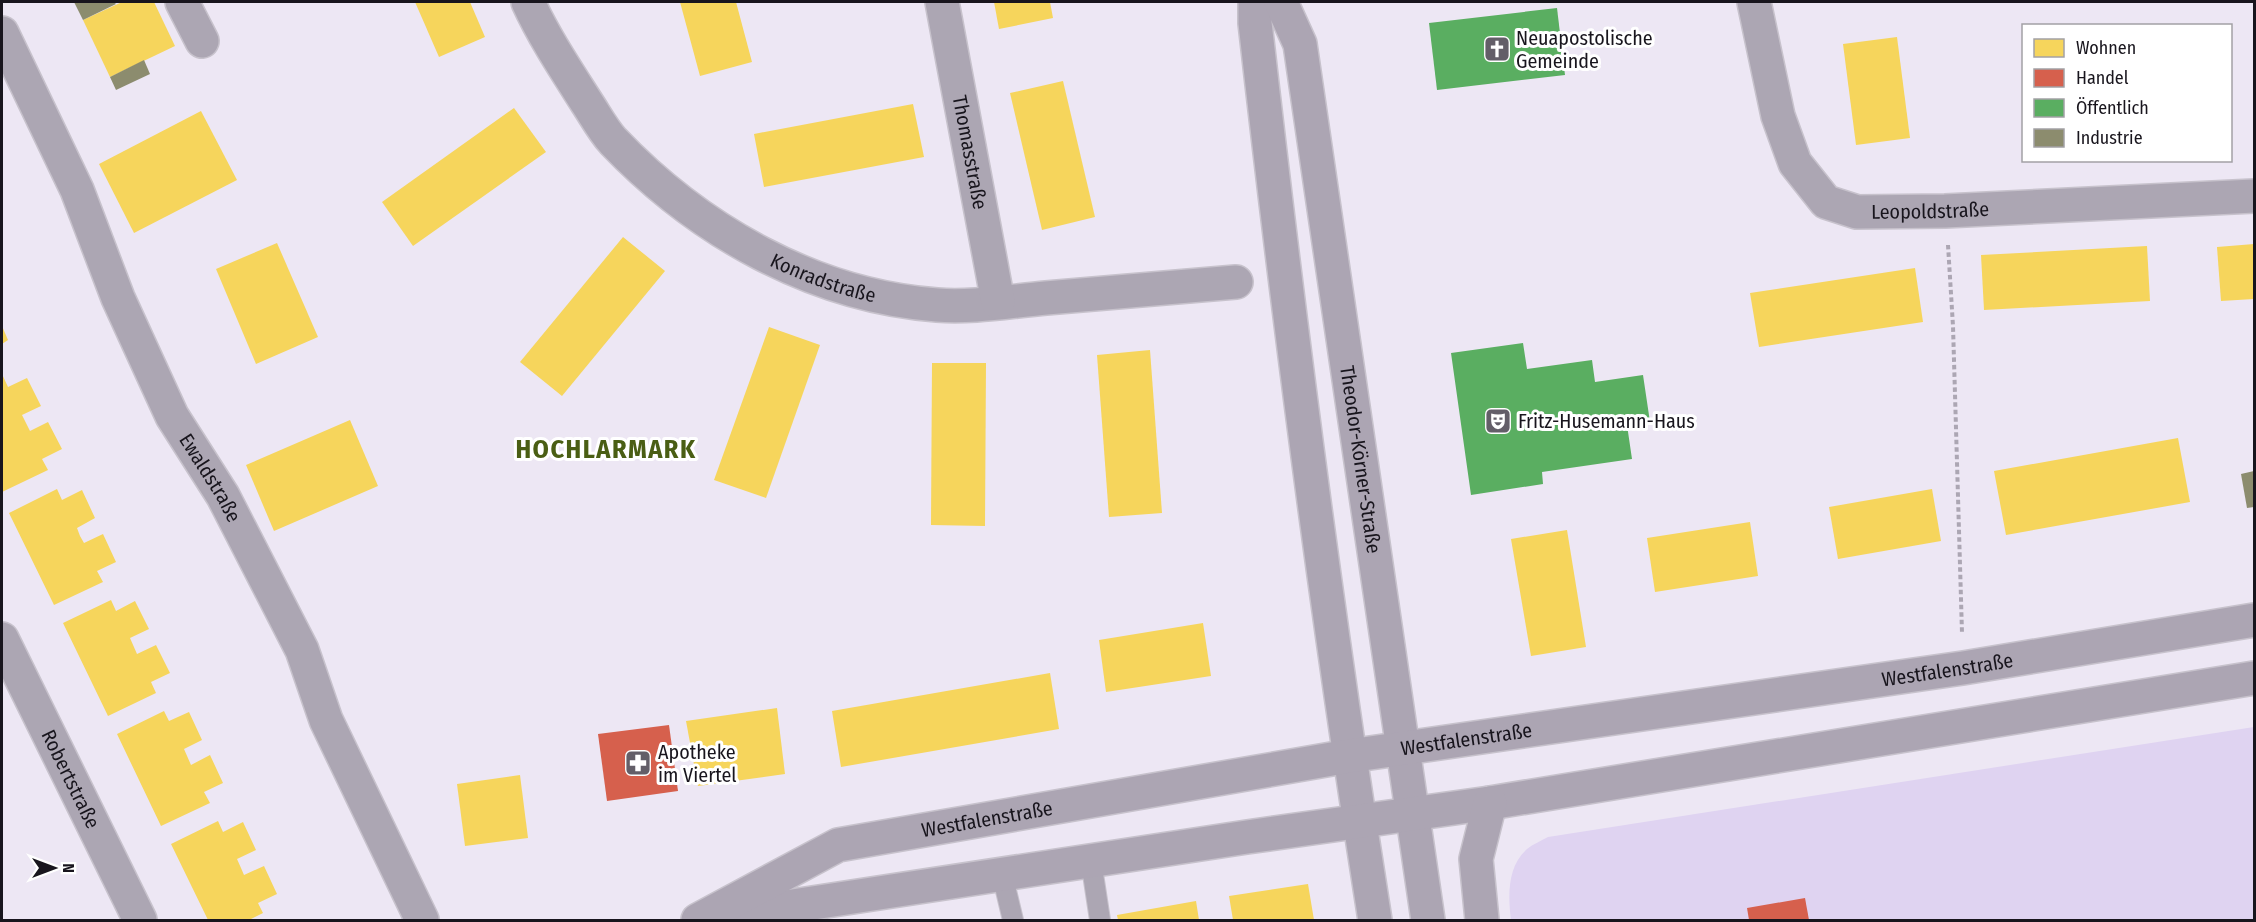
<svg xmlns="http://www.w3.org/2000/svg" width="2256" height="922" font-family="'Fira Sans Condensed',sans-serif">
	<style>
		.green { fill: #dfd3f1 }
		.homes { fill: #f6d55c }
		.shops { fill: #d6604d }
		.public { fill: #5aae61 }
		.industry { fill: #8c8c6e }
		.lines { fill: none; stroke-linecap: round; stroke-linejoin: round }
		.lane-casing { stroke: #c7c2cc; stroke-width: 22 }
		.street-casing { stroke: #c7c2cc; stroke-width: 36 }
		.secondary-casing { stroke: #c7c2cc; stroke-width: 36 }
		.path { stroke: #aca6b3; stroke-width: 4; stroke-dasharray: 4.5 3; stroke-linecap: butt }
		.lane { stroke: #aca6b3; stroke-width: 20 }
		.street { stroke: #aca6b3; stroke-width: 33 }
		.secondary { stroke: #aca5b3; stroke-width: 33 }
		.labels { text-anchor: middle; stroke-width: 6; stroke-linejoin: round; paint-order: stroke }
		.poi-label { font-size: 20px; fill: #18151d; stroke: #fff; text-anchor: start }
		.street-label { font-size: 20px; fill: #18151d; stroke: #fff }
		.district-label { font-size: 26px; font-weight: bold; letter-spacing: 1.5px; fill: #4a5e14; stroke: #fff }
	</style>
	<rect width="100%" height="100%" fill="#ede7f4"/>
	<path class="green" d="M2254 727V920H1511C1508 897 1507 866 1527 849 1533 844 1541 841 1548 837Z"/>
	<g class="homes">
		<path d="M122 2H154L175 46 110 77 83 20Z"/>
		<path d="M415 2H470L485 37 439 57Z"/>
		<path d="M680 2H736L752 62 700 76Z"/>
		<path d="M994 2H1050L1053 18 999 29Z"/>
		<path d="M1897 37 1910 138 1856 145 1843 44Z"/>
		<path d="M1063 81 1095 217 1042 230 1010 93Z"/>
		<path d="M913 104 924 157 764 187 754 134Z"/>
		<path d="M514 108 546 152 413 246 382 202Z"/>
		<path d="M201 111 237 180 134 233 99 164Z"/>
		<path d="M623 237 665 271 562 396 520 362Z"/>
		<path d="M277 243 318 337 256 364 216 269Z"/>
		<path d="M2254 244V299L2221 301 2217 247Z"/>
		<path d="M2147 246 2150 301 1984 310 1981 255Z"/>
		<path d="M1915 268 1923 322 1759 347 1750 293Z"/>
		<path d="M2 326 8 340 2 344Z"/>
		<path d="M769 327 820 345 766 498 714 480Z"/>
		<path d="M1150 350 1162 513 1109 517 1097 355Z"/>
		<path d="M932 363H986L985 526 931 525Z"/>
		<path d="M2 374 8 387 27 378 41 406 22 415 30 431 48 422 62 449 42 459 48 470 2 492Z"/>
		<path d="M350 420 378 486 274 531 246 465Z"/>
		<path d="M2178 438 2190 502 2006 535 1994 471Z"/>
		<path d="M57 489 62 500 82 490 95 518 77 528 80 536 84 543 103 534 116 562 97 571 103 582 54 605 9 513Z"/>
		<path d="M1932 489 1941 541 1838 559 1829 507Z"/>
		<path d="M1750 522 1758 576 1655 592 1647 538Z"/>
		<path d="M1567 530 1586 647 1531 656 1511 539Z"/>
		<path d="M111 600 116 611 135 601 149 629 130 638 137 654 156 645 170 673 151 682 156 693 108 716 63 623Z"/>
		<path d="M1203 623 1211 676 1106 692 1099 640Z"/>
		<path d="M1050 673 1059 729 841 767 832 711Z"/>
		<path d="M777 708 785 774 698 786 686 721Z"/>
		<path d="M164 711 169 721 189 712 202 740 184 749 191 765 210 755 223 783 204 792 210 803 161 826 117 734Z"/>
		<path d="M520 775 528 838 465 846 457 784Z"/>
		<path d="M218 821 223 832 243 822 256 850 237 859 241 868 244 875 264 866 277 894 258 903 263 913 249 920H208L171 844Z"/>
		<path d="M1308 884 1314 920H1233L1229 896Z"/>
		<path d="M1196 901 1199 920H1118L1117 915Z"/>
	</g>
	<g class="shops">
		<path d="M669 725 678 791 607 801 598 734Z"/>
		<path d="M1805 898 1809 920H1749L1747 908Z"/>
	</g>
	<g class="public">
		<path d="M1557 8 1565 75 1437 90 1429 23Z"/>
		<path d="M1523 343 1527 369 1592 360 1595 382 1643 375 1650 422 1627 425 1632 459 1542 472 1543 484 1471 495 1451 353Z"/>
	</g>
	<g class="industry">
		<path d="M74 2H114L116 4 83 20Z"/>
		<path d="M144 60 150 74 116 90 110 77Z"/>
		<path d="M2254 471V507L2247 508 2241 474Z"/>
	</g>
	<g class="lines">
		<defs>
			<g id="lane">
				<path d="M1091 861 1100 920"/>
				<path d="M1002 874 1013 920"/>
			</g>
			<g id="street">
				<path d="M182 2 202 41"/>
				<path id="s1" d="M528 2C544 37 566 70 587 103 595 115 603 130 613 141 698 230 813 296 937 305 971 308 1011 301 1046 298 1109 293 1172 287 1236 282"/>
				<path id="s2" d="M942 2 998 302"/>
				<path id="s3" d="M1754 2 1778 116 1795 163 1826 202 1857 212 1945 211 2254 196"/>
				<path id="s4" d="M2 33 77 190 118 298 172 416 223 496 302 650 326 720 422 920"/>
				<path id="s5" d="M2 639 140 920"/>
			</g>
			<g id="secondary">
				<path d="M1255 2V23C1289 323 1328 623 1375 920"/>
				<path id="s6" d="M1281 2 1300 44 1428 920"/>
				<path d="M721 917 1247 837 1490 803 2254 678"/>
				<path id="s7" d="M698 920 838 845 1349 756 1963 668 2254 620"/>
				<path d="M1482 920 1476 859 1490 803"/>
			</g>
		</defs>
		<use href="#lane" class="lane-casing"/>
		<use href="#street" class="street-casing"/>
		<use href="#secondary" class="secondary-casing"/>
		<path class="path" d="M1948 245 1953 326 1962 633"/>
		<use href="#lane" class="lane"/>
		<use href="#street" class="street"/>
		<use href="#secondary" class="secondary"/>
	</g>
	<defs>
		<symbol id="church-square" viewBox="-11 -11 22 22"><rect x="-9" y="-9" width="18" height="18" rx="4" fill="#635e68" stroke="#fff"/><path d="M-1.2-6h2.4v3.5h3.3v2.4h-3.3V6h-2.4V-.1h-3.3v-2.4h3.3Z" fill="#fff"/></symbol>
		<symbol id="theatre-square" viewBox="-11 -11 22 22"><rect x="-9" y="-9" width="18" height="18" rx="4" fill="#635e68" stroke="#fff"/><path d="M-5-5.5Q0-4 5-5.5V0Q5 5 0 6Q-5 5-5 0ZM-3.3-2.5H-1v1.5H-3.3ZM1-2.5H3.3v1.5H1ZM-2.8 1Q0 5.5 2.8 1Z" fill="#fff"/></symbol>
		<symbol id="pharmacy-square" viewBox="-11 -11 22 22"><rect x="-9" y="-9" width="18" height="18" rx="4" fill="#635e68" stroke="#fff"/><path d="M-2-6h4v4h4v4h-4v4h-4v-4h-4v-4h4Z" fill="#fff"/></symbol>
	</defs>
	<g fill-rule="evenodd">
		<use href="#church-square" x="1482" y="34" width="30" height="30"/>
		<use href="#theatre-square" x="1483" y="406" width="30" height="30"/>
		<use href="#pharmacy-square" x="623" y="748" width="30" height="30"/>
	</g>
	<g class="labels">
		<g class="poi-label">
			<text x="1516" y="45">Neuapostolische<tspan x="1516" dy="23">Gemeinde</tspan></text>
			<text x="1518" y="428">Fritz-Husemann-Haus</text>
			<text x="658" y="759">Apotheke<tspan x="658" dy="23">im Viertel</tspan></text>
		</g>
		<g class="street-label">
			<text dy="7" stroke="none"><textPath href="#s2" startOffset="153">Thomasstraße</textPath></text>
			<text dy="7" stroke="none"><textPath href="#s3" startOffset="322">Leopoldstraße</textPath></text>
			<text dy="7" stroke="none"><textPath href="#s1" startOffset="417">Konradstraße</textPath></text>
			<text dy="7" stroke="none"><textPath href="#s6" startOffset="466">Theodor-Körner-Straße</textPath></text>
			<text dy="7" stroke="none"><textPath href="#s4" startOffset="492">Ewaldstraße</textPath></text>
			<text dy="7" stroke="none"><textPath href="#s7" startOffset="1282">Westfalenstraße</textPath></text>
			<text dy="7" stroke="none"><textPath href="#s7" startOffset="796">Westfalenstraße</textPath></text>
			<text dy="7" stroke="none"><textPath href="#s5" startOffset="156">Robertstraße</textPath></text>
			<text dy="7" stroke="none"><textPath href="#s7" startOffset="310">Westfalenstraße</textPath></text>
		</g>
		<g class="district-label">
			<text x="606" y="458">HOCHLARMARK</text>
		</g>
	</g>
	<rect width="2256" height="922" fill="none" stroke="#18151d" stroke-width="6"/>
	<rect x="2022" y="24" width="210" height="138" fill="#ffffff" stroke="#a3a1a5" stroke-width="1.5"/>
	<rect x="2034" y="39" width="30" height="18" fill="#f6d55c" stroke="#a3a1a5" stroke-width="1.5"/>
	<text x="2076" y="54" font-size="18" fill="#18151d">Wohnen</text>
	<rect x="2034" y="69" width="30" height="18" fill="#d6604d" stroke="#a3a1a5" stroke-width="1.5"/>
	<text x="2076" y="84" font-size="18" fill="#18151d">Handel</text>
	<rect x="2034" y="99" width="30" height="18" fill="#5aae61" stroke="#a3a1a5" stroke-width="1.5"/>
	<text x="2076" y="114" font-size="18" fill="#18151d">Öffentlich</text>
	<rect x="2034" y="129" width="30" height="18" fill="#8c8c6e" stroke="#a3a1a5" stroke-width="1.5"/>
	<text x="2076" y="144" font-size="18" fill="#18151d">Industrie</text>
	<g transform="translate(54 868) rotate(90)" stroke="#ffffff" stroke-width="4.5" paint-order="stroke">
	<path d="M0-4.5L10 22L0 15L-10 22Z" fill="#18151d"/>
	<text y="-9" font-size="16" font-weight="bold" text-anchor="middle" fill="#18151d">N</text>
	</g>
</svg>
